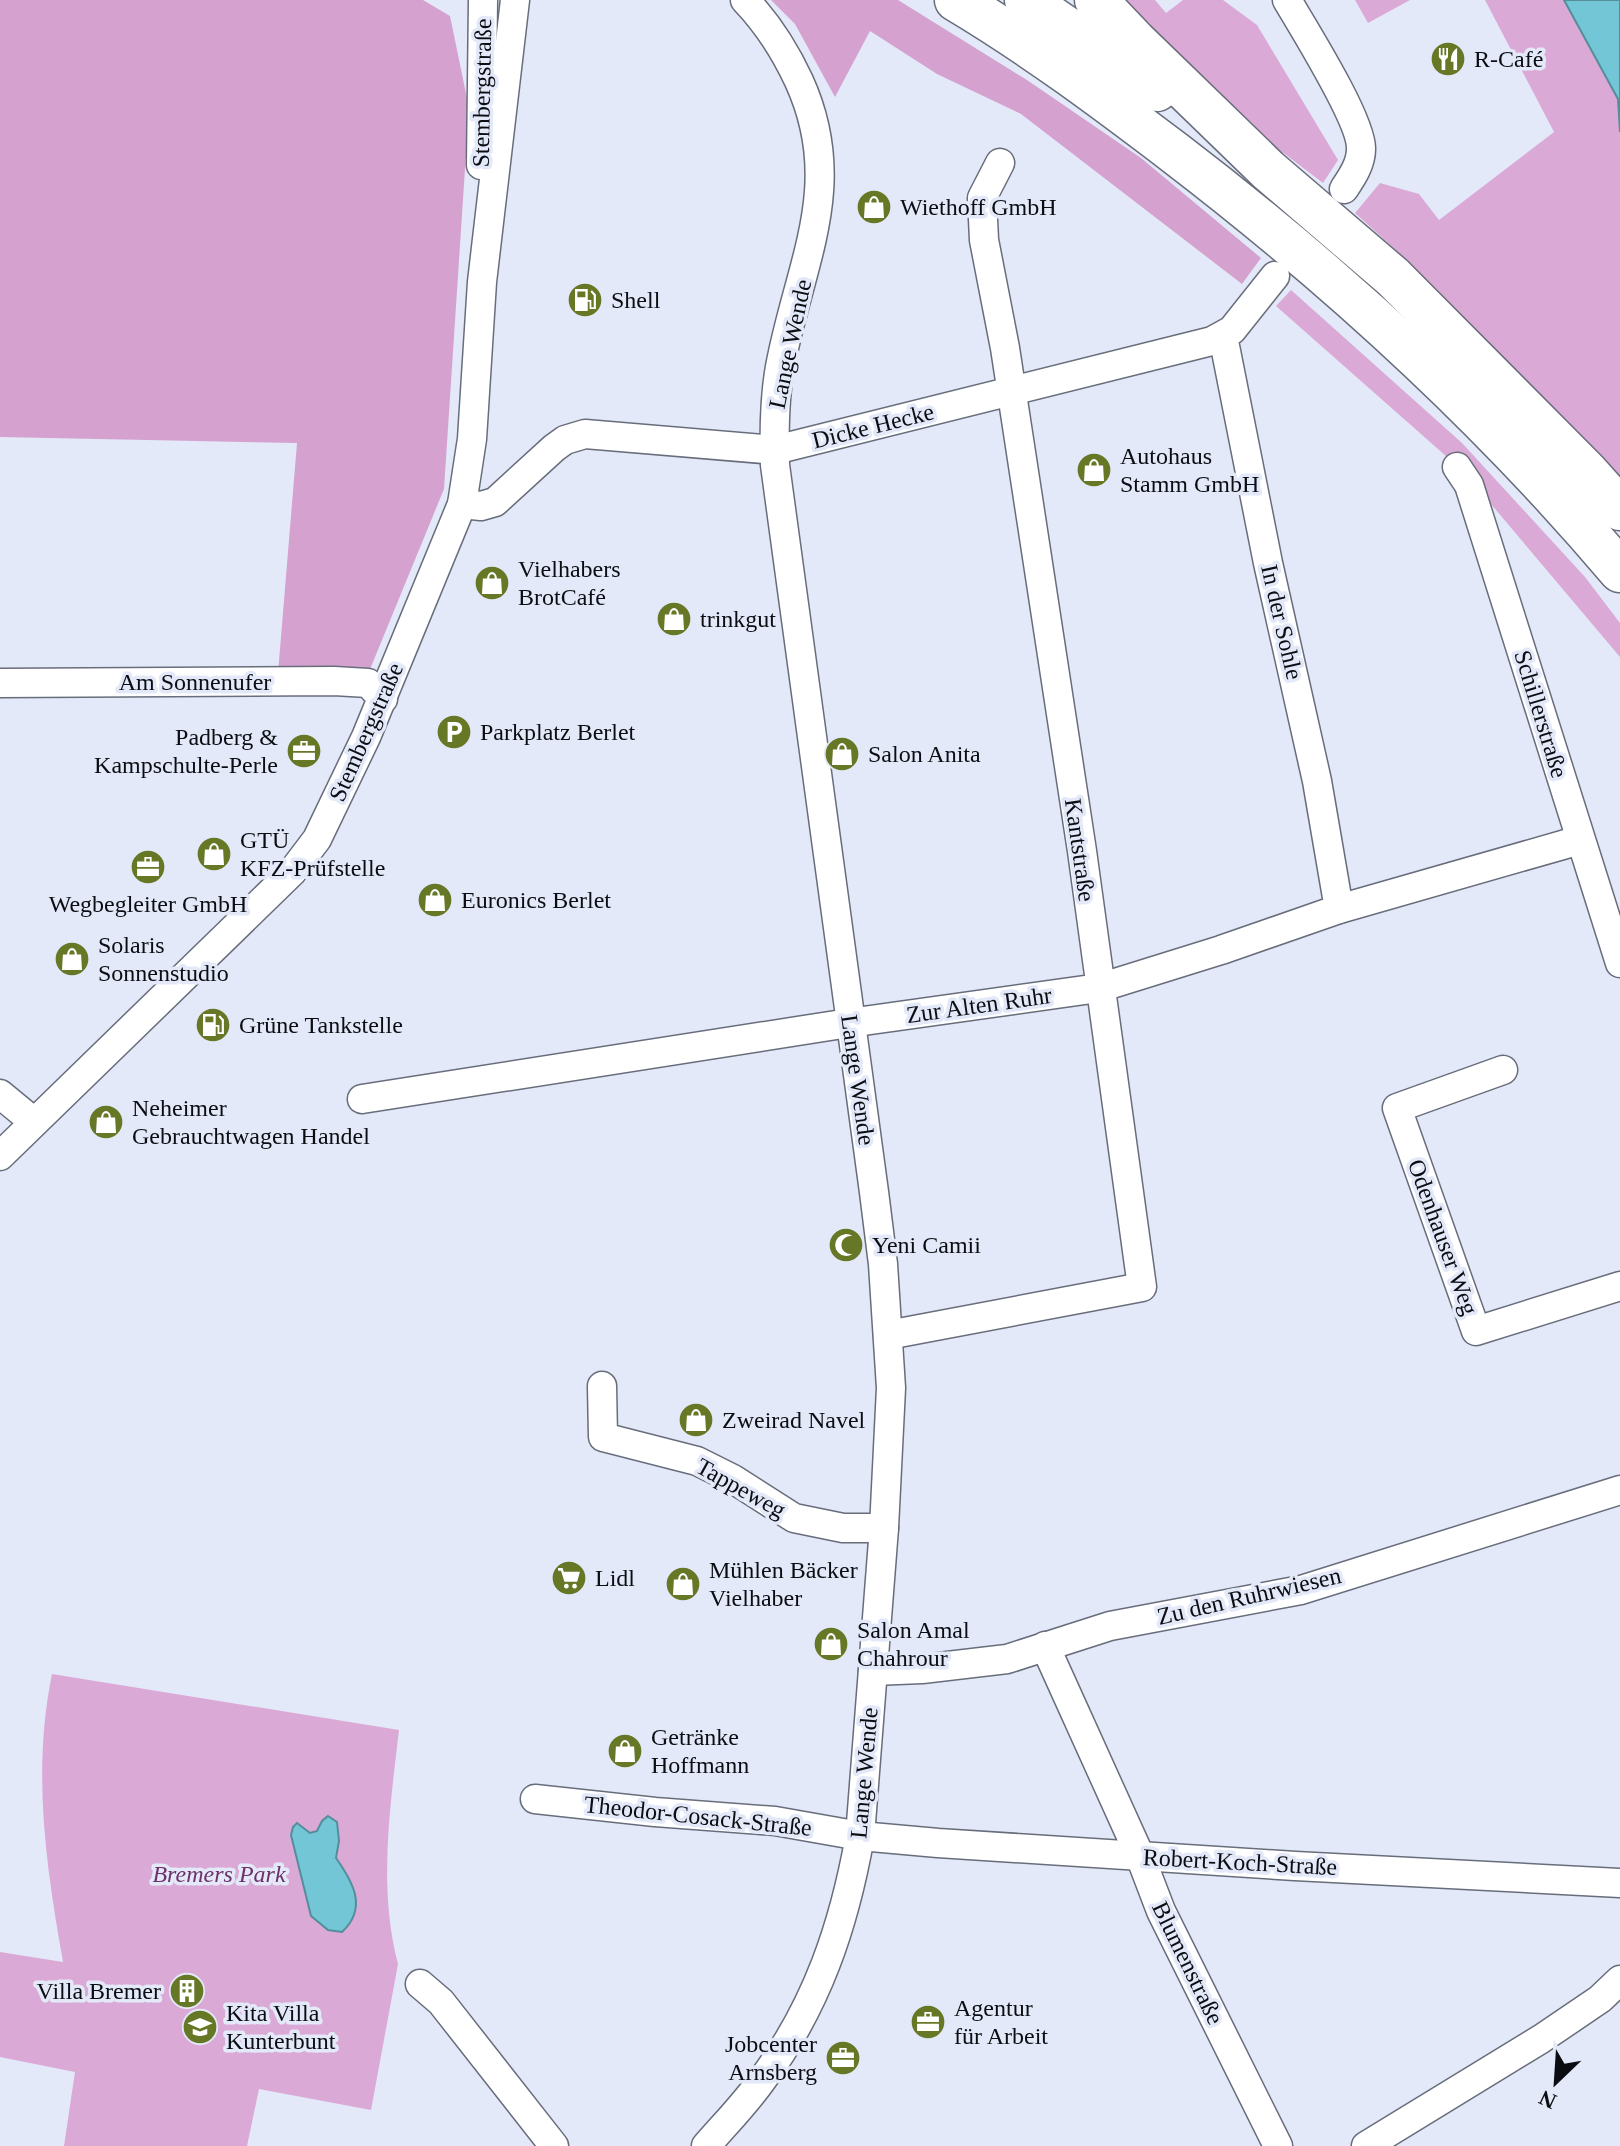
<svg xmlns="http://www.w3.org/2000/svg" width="1620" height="2146" font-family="'Times New Roman',serif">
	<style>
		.green { fill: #dba9d6 }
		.forest { fill: #d5a2d0 }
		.water { fill: #72c6d5; stroke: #538e9a; stroke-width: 2 }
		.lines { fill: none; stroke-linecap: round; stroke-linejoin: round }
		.minor-casing { stroke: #686d7b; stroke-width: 31 }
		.highway-casing { stroke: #686d7b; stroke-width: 45 }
		.minor { stroke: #fff; stroke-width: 28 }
		.highway { stroke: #fff; stroke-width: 42 }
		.labels { text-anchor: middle; stroke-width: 7; stroke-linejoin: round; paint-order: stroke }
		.poi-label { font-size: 24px; fill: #0b0d12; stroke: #e3e9f9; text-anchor: start }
		.street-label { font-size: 24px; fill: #0b0d12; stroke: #e3e9f9 }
		.park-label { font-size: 24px; font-style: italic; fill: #6d3069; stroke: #e3e9f9 }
	</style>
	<rect width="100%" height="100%" fill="#e3e9f9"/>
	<g class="green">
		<path d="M1119 0H1155L1166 13 1183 0H1223L1257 25 1338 160 1323 183 1236 117Z"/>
		<path d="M1355 0H1410L1368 23Z"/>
		<path d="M1485 0H1564L1620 102V484L1398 252 1355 213 1380 183 1419 194 1439 220 1554 132Z"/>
		<path d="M1291 290 1462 443 1585 577 1620 623V657L1464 472 1276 306Z"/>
		<path d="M52 1674 399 1730C390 1807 378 1888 398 1964L371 2110 259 2089 247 2146H64L75 2072 0 2057V1952L63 1962C46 1865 32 1772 52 1674Z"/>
	</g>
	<g class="forest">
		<path d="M0 0H423L450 16 469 108 444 489 366 679 278 673 297 443 0 437Z"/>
		<path d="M771 0H898L1027 80 1141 158 1261 258 1242 284 1021 114 937 74 870 31 835 97 795 24Z"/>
	</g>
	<g class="water">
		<path d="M1564 0H1620V132L1618 99Z"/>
		<path d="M328 1816 337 1822 339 1841 336 1858C353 1882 368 1908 342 1932L328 1930 311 1916 291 1835 293 1827 297 1823 310 1833 317 1831 322 1821Z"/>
	</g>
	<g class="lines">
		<defs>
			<g id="minor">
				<path d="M1287 0C1304 29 1362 121 1361 149 1361 164 1352 177 1344 189"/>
				<path d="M481 165 483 0"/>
				<path d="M1223 336 1268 563 1317 781 1339 909"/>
				<path d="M1457 467 1469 485 1620 963"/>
				<path d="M462 504 481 506 495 502 554 448 565 440 585 434 775 450 1212 341 1232 330 1275 276"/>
				<path d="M0 683 334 681 368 683 383 699"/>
				<path d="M1503 1070 1397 1108 1476 1331 1620 1286"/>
				<path d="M0 1094 34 1122"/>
				<path d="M362 1099 849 1023 1099 988 1221 950 1339 909 1580 840"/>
				<path d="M0 1156 292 872 317 839 366 737 462 504 472 439 482 282 515 0"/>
				<path d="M888 1335 1142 1287 1082 851 1005 348 984 240 982 198 1000 163"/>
				<path d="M602 1386 603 1437 697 1461 733 1479 794 1518 843 1528H884"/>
				<path d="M1045 1646 1140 1856 1161 1911 1278 2146"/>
				<path d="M873 1671 922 1669 1007 1659 1110 1626 1301 1590 1620 1490"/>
				<path d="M535 1799 655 1812 775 1821 860 1836 938 1843 1295 1866 1620 1883"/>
				<path d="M420 1984 441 2002 554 2146"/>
				<path d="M706 2146C725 2124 745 2104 762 2080 817 2006 844 1926 860 1836L884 1528 891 1388 883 1264 874 1192 775 465C774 432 774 400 780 367 799 264 847 186 799 81 785 51 768 24 745 0"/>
				<path d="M1366 2146 1541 2039 1600 1999 1620 1980"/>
			</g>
			<g id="highway">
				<path d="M956 0C1033 46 1104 99 1175 153 1337 277 1488 415 1620 571"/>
				<path d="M1026 0 1157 90"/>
				<path d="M1096 0 1135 41 1268 170 1393 277 1586 471 1620 509"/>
			</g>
		</defs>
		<use href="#minor" class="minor-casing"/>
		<use href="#highway" class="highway-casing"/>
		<use href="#minor" class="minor"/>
		<use href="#highway" class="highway"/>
	</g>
	<defs>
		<symbol id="restaurant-disc" viewBox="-11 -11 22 22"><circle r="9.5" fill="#667726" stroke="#e3e9f9"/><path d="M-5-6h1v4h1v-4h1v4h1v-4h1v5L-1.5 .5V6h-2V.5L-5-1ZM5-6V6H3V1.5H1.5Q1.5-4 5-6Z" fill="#fff"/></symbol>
		<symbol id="shop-disc" viewBox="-11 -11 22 22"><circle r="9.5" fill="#667726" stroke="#e3e9f9"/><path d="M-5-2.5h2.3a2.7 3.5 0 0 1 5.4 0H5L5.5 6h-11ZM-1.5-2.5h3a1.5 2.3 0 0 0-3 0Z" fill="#fff"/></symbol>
		<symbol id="fuel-disc" viewBox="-11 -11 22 22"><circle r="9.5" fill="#667726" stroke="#e3e9f9"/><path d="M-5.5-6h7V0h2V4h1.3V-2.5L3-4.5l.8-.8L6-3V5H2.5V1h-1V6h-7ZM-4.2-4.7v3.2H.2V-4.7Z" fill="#fff"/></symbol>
		<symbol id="parking-disc" viewBox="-11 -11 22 22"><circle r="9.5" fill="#667726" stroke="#e3e9f9"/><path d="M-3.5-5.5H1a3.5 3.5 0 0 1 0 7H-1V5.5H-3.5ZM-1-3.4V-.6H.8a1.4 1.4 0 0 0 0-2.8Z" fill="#fff"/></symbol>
		<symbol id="office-disc" viewBox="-11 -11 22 22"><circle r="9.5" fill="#667726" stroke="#e3e9f9"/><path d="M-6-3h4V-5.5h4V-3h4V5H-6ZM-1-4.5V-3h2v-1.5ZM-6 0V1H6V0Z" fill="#fff"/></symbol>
		<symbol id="mosque-disc" viewBox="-11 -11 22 22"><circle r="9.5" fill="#667726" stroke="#e3e9f9"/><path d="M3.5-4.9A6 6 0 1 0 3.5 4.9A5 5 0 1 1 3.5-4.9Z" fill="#fff"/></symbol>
		<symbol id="supermarket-disc" viewBox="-11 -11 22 22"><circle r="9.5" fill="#667726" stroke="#e3e9f9"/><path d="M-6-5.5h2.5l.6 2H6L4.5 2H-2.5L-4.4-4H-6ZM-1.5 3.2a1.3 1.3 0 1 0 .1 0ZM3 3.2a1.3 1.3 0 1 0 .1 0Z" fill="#fff"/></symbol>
		<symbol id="building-disc" viewBox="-11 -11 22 22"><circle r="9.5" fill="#667726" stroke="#e3e9f9"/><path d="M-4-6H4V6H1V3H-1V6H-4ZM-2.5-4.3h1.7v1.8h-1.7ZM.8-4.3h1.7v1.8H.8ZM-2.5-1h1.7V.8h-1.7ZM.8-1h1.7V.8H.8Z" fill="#fff"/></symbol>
		<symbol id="school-disc" viewBox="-11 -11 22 22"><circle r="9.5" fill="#667726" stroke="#e3e9f9"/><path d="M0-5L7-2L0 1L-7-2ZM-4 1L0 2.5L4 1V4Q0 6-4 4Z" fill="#fff"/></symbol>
	</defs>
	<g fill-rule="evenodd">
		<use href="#restaurant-disc" x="1428" y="39" width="40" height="40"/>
		<use href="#shop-disc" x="854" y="187" width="40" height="40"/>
		<use href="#fuel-disc" x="565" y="280" width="40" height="40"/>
		<use href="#shop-disc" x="1074" y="450" width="40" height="40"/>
		<use href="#shop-disc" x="472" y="563" width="40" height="40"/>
		<use href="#shop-disc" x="654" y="599" width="40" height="40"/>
		<use href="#parking-disc" x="434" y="712" width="40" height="40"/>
		<use href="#office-disc" x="284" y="731" width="40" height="40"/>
		<use href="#shop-disc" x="822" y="734" width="40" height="40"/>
		<use href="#shop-disc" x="194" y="834" width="40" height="40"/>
		<use href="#office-disc" x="128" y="847" width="40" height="40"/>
		<use href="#shop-disc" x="415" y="880" width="40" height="40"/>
		<use href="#shop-disc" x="52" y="939" width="40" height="40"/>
		<use href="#fuel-disc" x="193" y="1005" width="40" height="40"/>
		<use href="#shop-disc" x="86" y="1102" width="40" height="40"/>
		<use href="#mosque-disc" x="826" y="1225" width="40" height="40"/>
		<use href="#shop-disc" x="676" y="1400" width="40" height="40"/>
		<use href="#supermarket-disc" x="549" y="1558" width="40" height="40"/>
		<use href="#shop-disc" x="663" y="1564" width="40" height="40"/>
		<use href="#shop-disc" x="811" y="1624" width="40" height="40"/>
		<use href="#shop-disc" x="605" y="1731" width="40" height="40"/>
		<use href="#building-disc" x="167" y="1971" width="40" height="40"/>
		<use href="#office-disc" x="908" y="2002" width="40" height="40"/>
		<use href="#school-disc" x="180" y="2007" width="40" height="40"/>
		<use href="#office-disc" x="823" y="2038" width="40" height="40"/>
	</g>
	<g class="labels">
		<g class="poi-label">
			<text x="1474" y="67">R-Café</text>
			<text x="900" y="215">Wiethoff GmbH</text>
			<text x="611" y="308">Shell</text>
			<text x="1120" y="464">Autohaus<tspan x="1120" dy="28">Stamm GmbH</tspan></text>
			<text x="518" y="577">Vielhabers<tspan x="518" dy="28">BrotCafé</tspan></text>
			<text x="700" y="627">trinkgut</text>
			<text x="480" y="740">Parkplatz Berlet</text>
			<text x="278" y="745" text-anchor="end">Padberg &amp;<tspan x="278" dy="28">Kampschulte-Perle</tspan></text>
			<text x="868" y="762">Salon Anita</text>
			<text x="240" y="848">GTÜ<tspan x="240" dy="28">KFZ-Prüfstelle</tspan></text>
			<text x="461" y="908">Euronics Berlet</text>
			<text x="148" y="912" text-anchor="middle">Wegbegleiter GmbH</text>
			<text x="98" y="953">Solaris<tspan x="98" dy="28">Sonnenstudio</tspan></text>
			<text x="239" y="1033">Grüne Tankstelle</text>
			<text x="132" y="1116">Neheimer<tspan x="132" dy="28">Gebrauchtwagen Handel</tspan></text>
			<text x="872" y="1253">Yeni Camii</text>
			<text x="722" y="1428">Zweirad Navel</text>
			<text x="709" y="1578">Mühlen Bäcker<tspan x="709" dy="28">Vielhaber</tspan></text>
			<text x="595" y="1586">Lidl</text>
			<text x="857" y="1638">Salon Amal<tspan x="857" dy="28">Chahrour</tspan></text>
			<text x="651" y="1745">Getränke<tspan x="651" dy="28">Hoffmann</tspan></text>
			<text x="161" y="1999" text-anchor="end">Villa Bremer</text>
			<text x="954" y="2016">Agentur<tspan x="954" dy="28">für Arbeit</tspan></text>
			<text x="226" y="2021">Kita Villa<tspan x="226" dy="28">Kunterbunt</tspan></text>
			<text x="817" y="2052" text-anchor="end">Jobcenter<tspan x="817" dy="28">Arnsberg</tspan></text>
		</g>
		<g class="street-label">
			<text transform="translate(482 93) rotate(-89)" y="8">Stembergstraße</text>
			<text transform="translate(790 344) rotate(-78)" y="8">Lange Wende</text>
			<text transform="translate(873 426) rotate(-14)" y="8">Dicke Hecke</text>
			<text transform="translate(1282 622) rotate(77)" y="8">In der Sohle</text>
			<text x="195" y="690">Am Sonnenufer</text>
			<text transform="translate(1541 714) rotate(73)" y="8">Schillerstraße</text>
			<text transform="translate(366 732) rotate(-66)" y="8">Stembergstraße</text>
			<text transform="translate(1080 850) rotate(82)" y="8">Kantstraße</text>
			<text transform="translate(979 1005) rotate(-8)" y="8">Zur Alten Ruhr</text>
			<text transform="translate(858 1080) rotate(82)" y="8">Lange Wende</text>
			<text transform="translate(1443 1237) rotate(70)" y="8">Odenhauser Weg</text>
			<text transform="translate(741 1488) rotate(29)" y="8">Tappeweg</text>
			<text transform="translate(1249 1596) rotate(-13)" y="8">Zu den Ruhrwiesen</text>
			<text transform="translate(864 1773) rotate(-85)" y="8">Lange Wende</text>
			<text transform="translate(698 1816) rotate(6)" y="8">Theodor-Cosack-Straße</text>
			<text transform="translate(1240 1862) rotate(3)" y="8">Robert-Koch-Straße</text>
			<text transform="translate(1188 1963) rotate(64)" y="8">Blumenstraße</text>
		</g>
		<g class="park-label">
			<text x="219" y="1882">Bremers Park</text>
		</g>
	</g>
	<g transform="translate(1556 2082) rotate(205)" stroke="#e3e9f9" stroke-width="6" paint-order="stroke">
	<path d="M0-6L14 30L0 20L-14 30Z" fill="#0b0d12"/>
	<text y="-12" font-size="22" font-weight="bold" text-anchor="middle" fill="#0b0d12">N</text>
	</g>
</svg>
